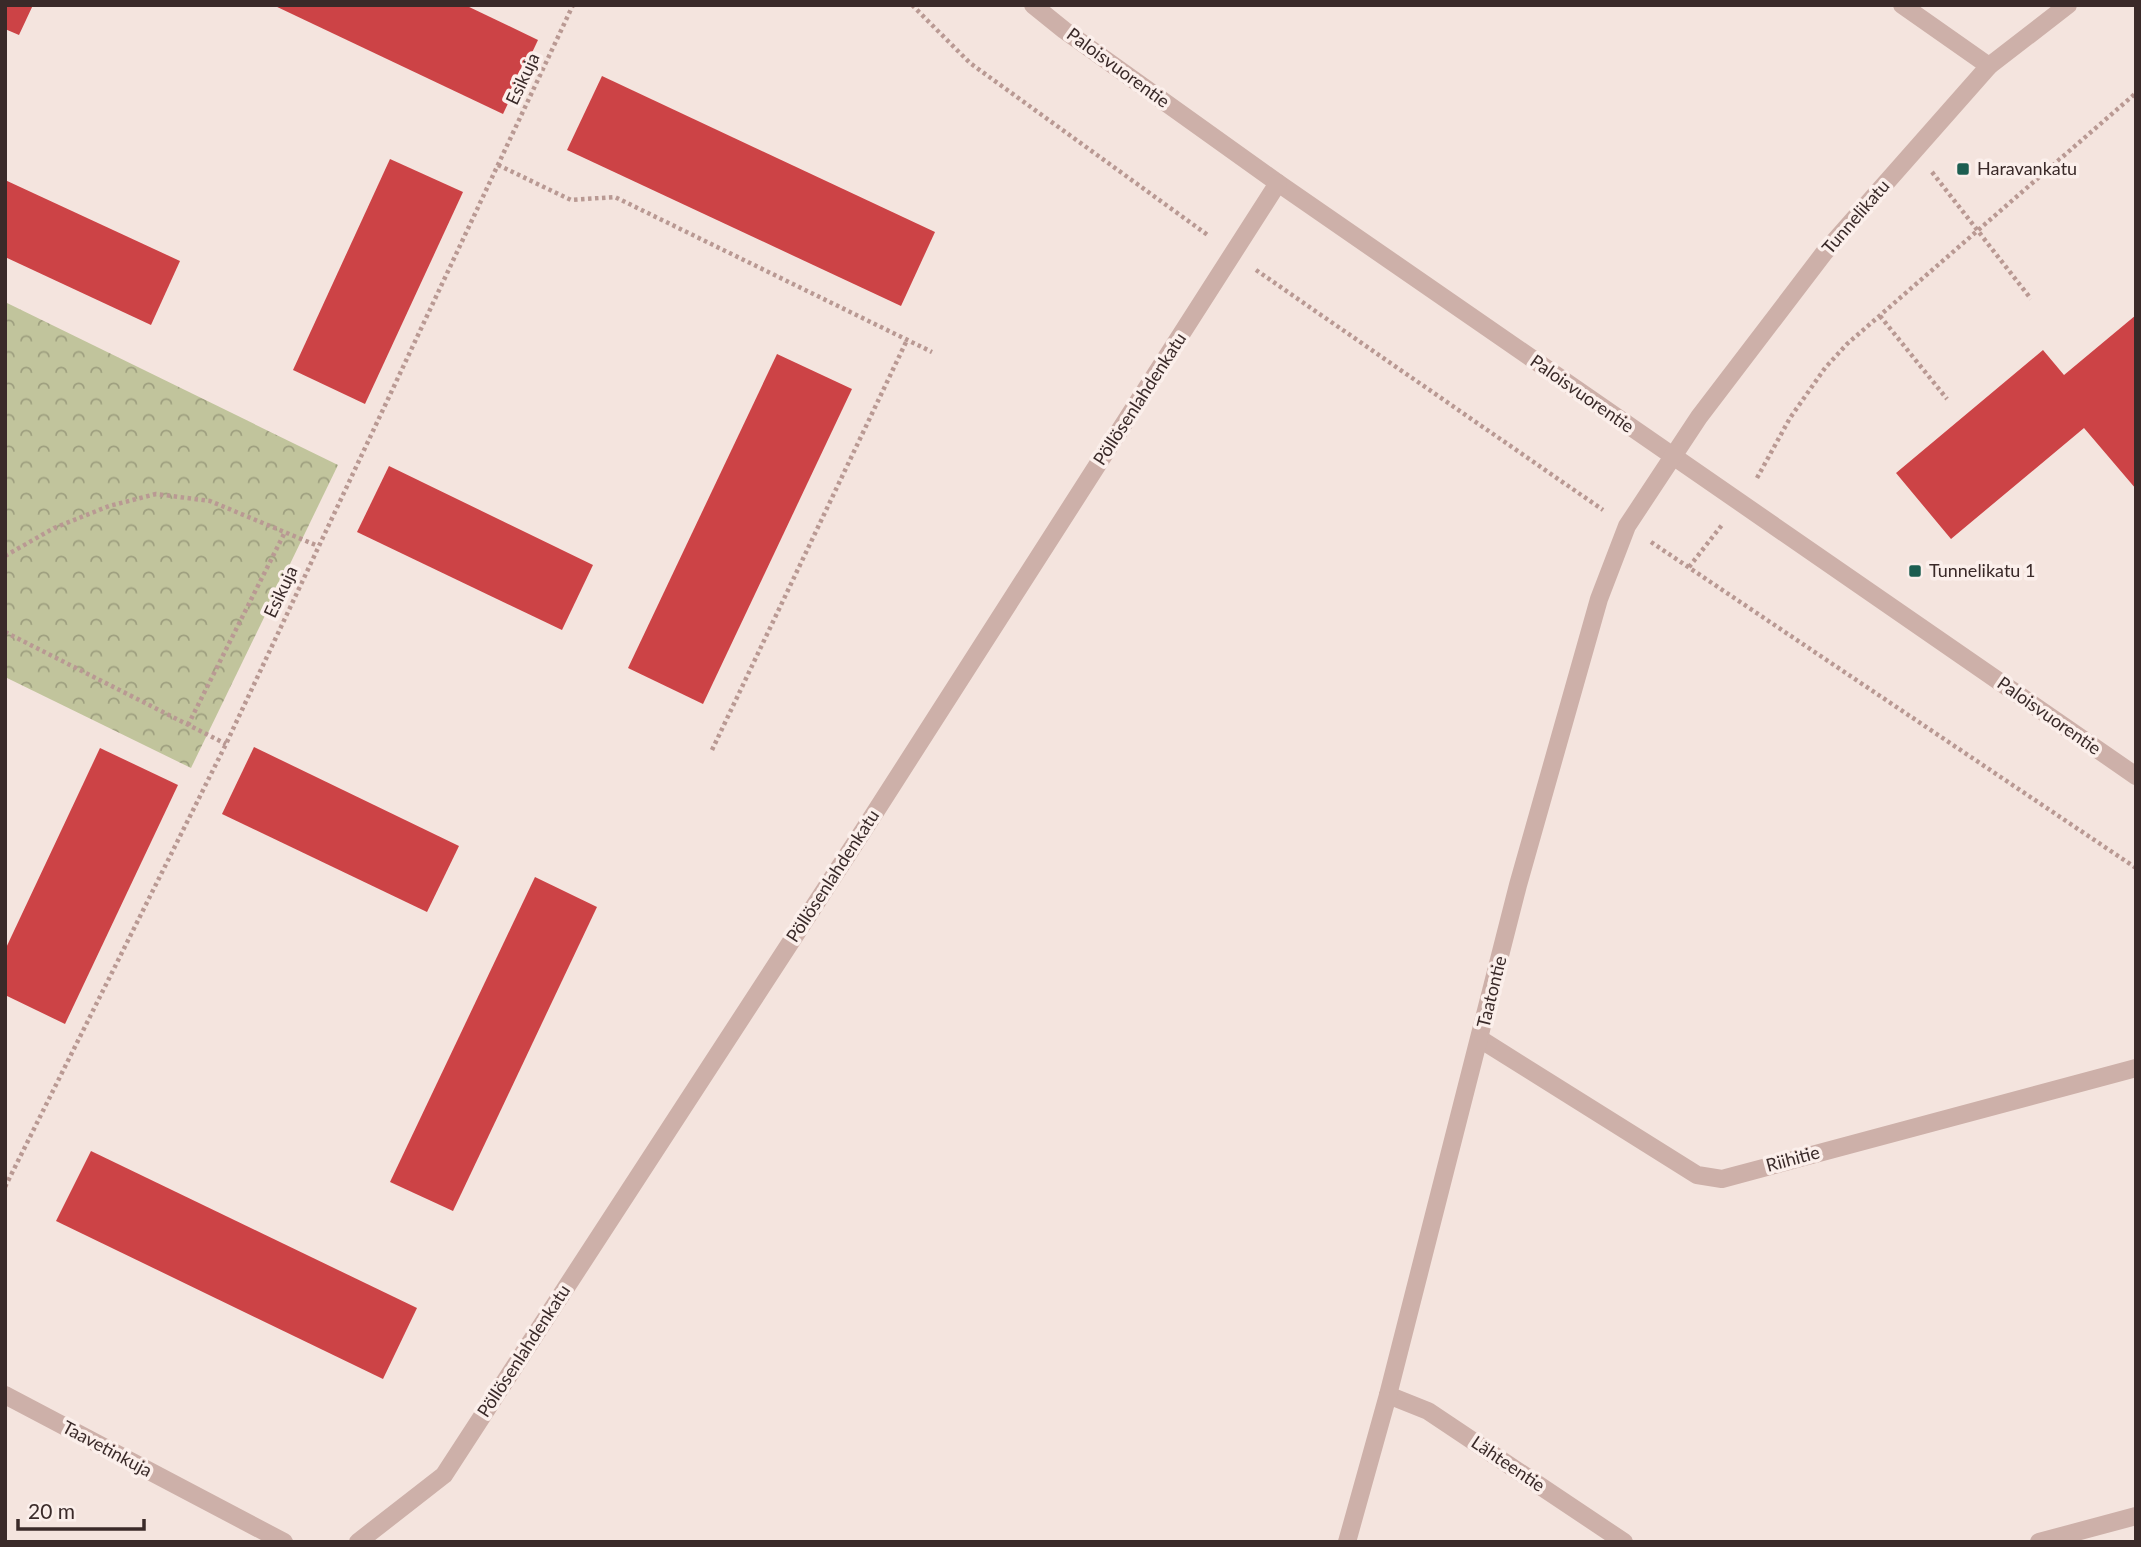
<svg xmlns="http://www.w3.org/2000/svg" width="2141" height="1547" font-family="Lato,sans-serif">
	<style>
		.park { fill: url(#park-crowns) }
		.building { fill: #cc4346 }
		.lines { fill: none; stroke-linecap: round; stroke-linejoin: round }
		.path { stroke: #b99993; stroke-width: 4.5; stroke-dasharray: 3.5 3.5; stroke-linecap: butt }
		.minor { stroke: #cdb0a9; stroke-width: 18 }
		.poi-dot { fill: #1c5e51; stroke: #fbefeb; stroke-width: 2.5 }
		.labels { text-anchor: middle; stroke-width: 7; stroke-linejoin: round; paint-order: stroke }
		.street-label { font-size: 18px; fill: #3a2a29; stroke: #fbefeb }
		.poi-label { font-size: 18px; fill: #3a2a29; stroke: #fbefeb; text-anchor: start }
	</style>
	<defs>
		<pattern id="park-crowns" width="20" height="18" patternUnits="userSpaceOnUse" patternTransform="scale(1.75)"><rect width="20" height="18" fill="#c1c49c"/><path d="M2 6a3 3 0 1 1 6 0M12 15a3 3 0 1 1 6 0" fill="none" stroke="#9e9f7f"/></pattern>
	</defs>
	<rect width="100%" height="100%" fill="#f4e4de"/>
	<path class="park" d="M5 302 338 465 191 768 5 677Z"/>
	<g class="building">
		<path d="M5 5H33L19 35 5 29Z"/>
		<path d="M273 5H465L538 40 503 114Z"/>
		<path d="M602 76 935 232 901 306 567 150Z"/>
		<path d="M390 159 463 192 365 404 293 370Z"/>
		<path d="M5 180 180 261 151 325 5 257Z"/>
		<path d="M2136 315V489L2084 428 1951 539 1896 473 2043 350 2064 375Z"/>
		<path d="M777 354 852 389 703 704 628 668Z"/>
		<path d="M389 466 593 565 562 630 357 532Z"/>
		<path d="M254 747 459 846 427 912 222 814Z"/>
		<path d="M100 748 178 785 65 1024 5 995V950Z"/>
		<path d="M535 877 597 907 453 1211 390 1182Z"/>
		<path d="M91 1151 417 1308 383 1379 56 1221Z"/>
	</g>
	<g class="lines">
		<g class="path">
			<path d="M912 5 970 63 1209 236"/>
			<path d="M498 165 571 200 615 197 932 352"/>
			<path d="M1932 172 2031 299"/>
			<path d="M1256 270 1603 510"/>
			<path d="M1880 316 1947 399"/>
			<path d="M1757 478 1790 418 1825 368 1847 344 2136 93"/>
			<path d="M1651 542 2136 868"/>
			<path d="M5 556 54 528 109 506 156 494 210 501 318 546"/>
			<path d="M1689 567 1722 525"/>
			<path d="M5 632 226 744"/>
			<path d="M188 725 285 532"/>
			<path d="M712 750 907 340"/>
			<path d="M5 1187 226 744 573 5"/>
		</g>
		<g class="minor">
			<path d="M1033 5 1064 30 1278 183 2136 776"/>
			<path d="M1902 5 1989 66"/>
			<path d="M1480 1039 1697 1175 1722 1179 2136 1068"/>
			<path d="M5 1395 284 1542"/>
			<path d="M1388 1395 1428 1411 1624 1542"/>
			<path d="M358 1542 444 1475 865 828 1278 183"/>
			<path d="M1347 1542 1388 1395 1518 885 1599 599 1627 526 1699 417 1824 253 1989 66 2068 5"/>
			<path d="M2039 1542 2136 1516"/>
		</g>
	</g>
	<g class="poi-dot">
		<rect x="1956" y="162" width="14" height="14" rx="3.5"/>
		<rect x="1908" y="564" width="14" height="14" rx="3.5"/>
	</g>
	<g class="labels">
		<g class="street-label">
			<text transform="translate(1118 68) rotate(36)" y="6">Paloisvuorentie</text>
			<text transform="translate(523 79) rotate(-65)" y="6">Esikuja</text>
			<text transform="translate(1856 217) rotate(-49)" y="6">Tunnelikatu</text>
			<text transform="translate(1582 394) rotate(35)" y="6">Paloisvuorentie</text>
			<text transform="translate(1140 399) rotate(-57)" y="6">Pöllösenlahdenkatu</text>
			<text transform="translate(281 592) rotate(-65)" y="6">Esikuja</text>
			<text transform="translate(2049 716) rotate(35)" y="6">Paloisvuorentie</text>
			<text transform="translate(833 876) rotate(-57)" y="6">Pöllösenlahdenkatu</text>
			<text transform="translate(1492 992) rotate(-76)" y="6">Taatontie</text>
			<text transform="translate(1793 1159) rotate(-15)" y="6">Riihitie</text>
			<text transform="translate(524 1351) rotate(-57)" y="6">Pöllösenlahdenkatu</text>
			<text transform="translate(107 1449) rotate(28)" y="6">Taavetinkuja</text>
			<text transform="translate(1508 1464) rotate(34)" y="6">Lähteentie</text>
		</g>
		<g class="poi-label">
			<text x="1977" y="175">Haravankatu</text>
			<text x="1929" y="577">Tunnelikatu 1</text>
		</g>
	</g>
	<rect width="2141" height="1547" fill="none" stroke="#3a2a29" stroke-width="14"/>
	<path d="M18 1519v10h126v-10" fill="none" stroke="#3a2a29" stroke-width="3.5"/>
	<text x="28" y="1519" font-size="21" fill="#3a2a29" stroke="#fbefeb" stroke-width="5" paint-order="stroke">20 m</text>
</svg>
